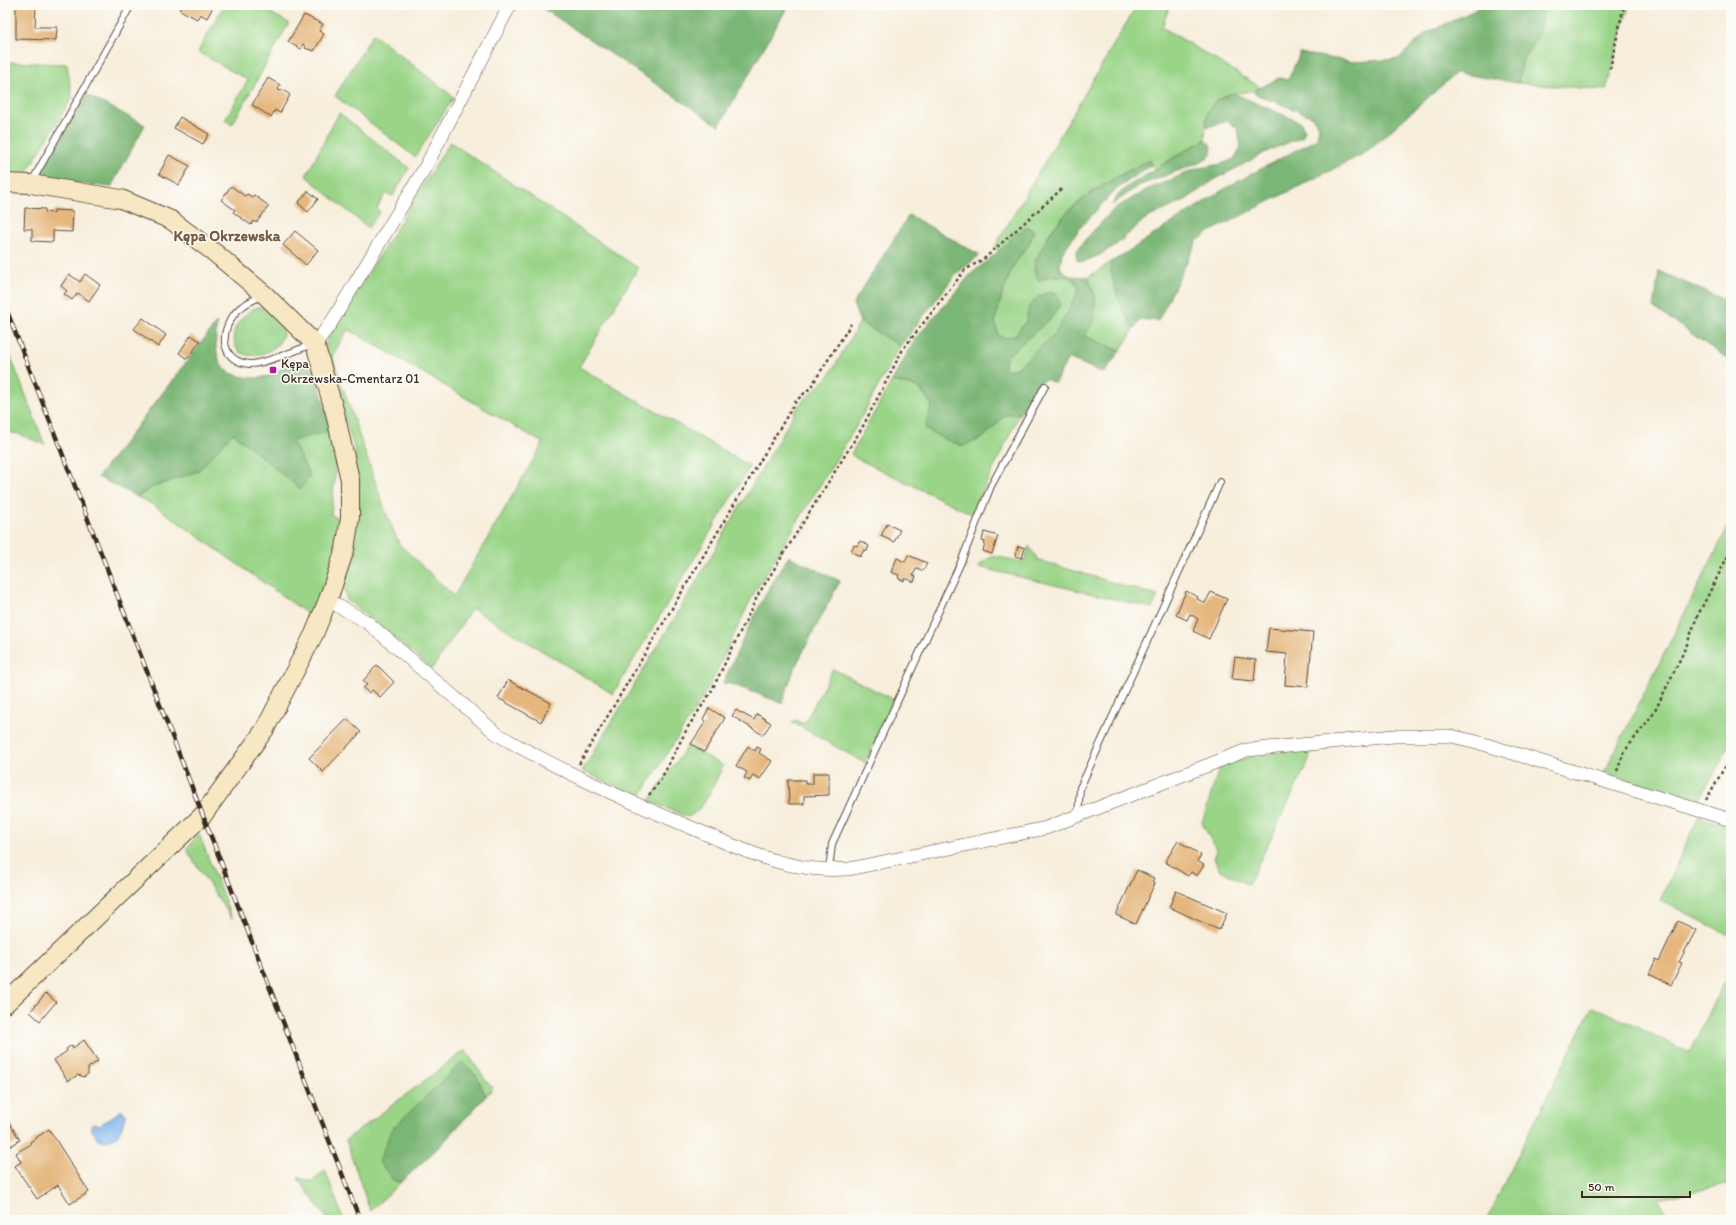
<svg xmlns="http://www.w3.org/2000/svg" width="1736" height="1225" font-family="Itim,sans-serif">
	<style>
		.green { fill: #99d487; stroke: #6a7f52; fill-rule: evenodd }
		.forest { fill: #7ab674; stroke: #5a7049 }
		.water { fill: #7cb3eb; stroke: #5c6e84 }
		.building { fill: #e5b77e }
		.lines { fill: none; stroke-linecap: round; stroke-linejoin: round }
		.lane-casing { stroke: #57473a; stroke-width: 8 }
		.street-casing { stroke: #57473a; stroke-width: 14 }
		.secondary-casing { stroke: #57473a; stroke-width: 20 }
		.path { stroke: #57473a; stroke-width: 2.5; stroke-dasharray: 3 3; stroke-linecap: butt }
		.lane { stroke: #fff; stroke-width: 6 }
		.street { stroke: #fff; stroke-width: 13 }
		.secondary { stroke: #f7e8c3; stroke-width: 18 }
		.rail-casing { stroke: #3b2a1e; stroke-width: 4.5 }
		.rail { stroke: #fdfcf7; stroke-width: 3; stroke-dasharray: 9; stroke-linecap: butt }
		.poi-dot { fill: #b5179e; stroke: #fdfcf7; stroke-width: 1.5 }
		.labels { text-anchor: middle; stroke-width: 3; stroke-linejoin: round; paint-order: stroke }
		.poi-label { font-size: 13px; fill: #3b2a1e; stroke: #fdfcf7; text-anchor: start }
		.quarter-label { font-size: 15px; font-weight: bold; fill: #765b40; stroke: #fdfcf7 }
	</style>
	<rect width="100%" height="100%" fill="#fdfcf7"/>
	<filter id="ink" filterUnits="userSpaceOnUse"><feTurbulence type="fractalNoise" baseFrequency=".025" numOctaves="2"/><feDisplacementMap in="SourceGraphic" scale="8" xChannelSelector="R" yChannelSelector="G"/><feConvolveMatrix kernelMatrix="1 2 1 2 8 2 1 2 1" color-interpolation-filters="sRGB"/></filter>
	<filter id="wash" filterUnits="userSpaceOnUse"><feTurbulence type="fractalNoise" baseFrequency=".012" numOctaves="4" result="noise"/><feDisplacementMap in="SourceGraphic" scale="16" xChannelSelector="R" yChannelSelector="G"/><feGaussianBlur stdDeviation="0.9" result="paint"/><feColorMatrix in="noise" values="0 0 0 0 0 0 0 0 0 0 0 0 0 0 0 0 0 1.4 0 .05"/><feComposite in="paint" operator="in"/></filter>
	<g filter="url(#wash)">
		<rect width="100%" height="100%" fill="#f7eedc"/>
		<g class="green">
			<path d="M224 5H256L289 23 232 125 225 120 248 80 198 52Z"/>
			<path d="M1137 5H1170L1162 27 1260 87C1252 92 1245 92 1235 93 1223 94 1211 103 1207 115 1205 120 1206 133 1205 140L1191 147 1155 169 1151 165 1150 162 1094 190 1067 212 1048 235 1039 280C1053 275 1061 274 1075 280L1079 289 1069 310 1054 335 1017 368 1008 370 1003 368 1007 356 1052 317 1029 306 1026 321 1015 336 1006 338 998 336 995 321 1002 295 1013 266 1029 244 1034 231 1028 227 1017 233 999 251 994 248Z"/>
			<path d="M1541 5H1629L1606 90 1518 83 1523 59 1538 35 1543 10Z"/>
			<path d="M373 34 454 97 415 157 335 96Z"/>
			<path d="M5 62 67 64 72 98 24 177 5 176Z"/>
			<path d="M339 113 409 168 393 196 385 194 377 208 380 212 368 228 306 176Z"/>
			<path d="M450 142 638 268 579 367 750 466 613 694 472 608 432 669 347 600 344 586 355 555V451L326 356 327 340ZM348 329 543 443 454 596 399 544 386 513 332 356Z"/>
			<path d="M1110 263C1113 288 1121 308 1134 329L1120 351 1084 336 1094 321 1095 296 1088 277Z"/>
			<path d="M258 307 269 309 283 322C283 327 284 332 282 337 275 356 236 366 234 339 233 332 235 327 239 322 245 315 249 309 258 307Z"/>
			<path d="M860 322 900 346 857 425 755 591 709 687 640 797 582 771 682 606 799 405 829 376Z"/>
			<path d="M5 342 45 445 19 434 7 432 5 434Z"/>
			<path d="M292 360 331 430 328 431 336 465 331 515 342 520 330 576 312 617 154 505 137 497 153 487 198 471 258 378 273 375Z"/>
			<path d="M892 381 918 387 932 405 983 438 1005 415 1020 413 972 514 854 457 851 454Z"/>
			<path d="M1731 521V743L1698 802 1604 773Z"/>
			<path d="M1029 546 1038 560 1158 596 1152 608 978 567C1000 544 1006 567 1025 560Z"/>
			<path d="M833 669 894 700 865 763 792 722 796 720 804 724Z"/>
			<path d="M688 745 723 766C714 783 706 809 688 817L649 801Z"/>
			<path d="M1311 749 1309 760 1248 885 1219 869 1214 858 1217 851 1202 823 1220 765C1250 756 1280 752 1311 749Z"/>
			<path d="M1699 816 1731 827V936L1660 900Z"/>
			<path d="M199 834 232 919 186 849Z"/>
			<path d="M1731 967V1184L1658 1198 1671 1220H1486L1592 1007 1604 1011 1690 1053Z"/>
			<path d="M465 1050 487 1082 493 1088 486 1096 476 1075 393 1180 400 1183 370 1211 346 1140Z"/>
			<path d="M325 1170 343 1218 340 1220H328L297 1177 312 1182Z"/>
		</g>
		<g class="forest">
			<path d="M538 5H786L788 6 719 126Z"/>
			<path d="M1478 5H1541L1543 10 1538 36 1523 59 1518 83 1456 73 1365 153 1211 231 1197 241 1158 321 1141 319 1134 329C1121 308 1113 288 1110 263L1229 186 1317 139 1319 126 1311 116 1260 96 1253 92 1279 78 1288 80 1300 53 1354 62 1398 59 1426 33 1477 9Z"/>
			<path d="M1233 93 1300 122 1305 130 1302 137 1270 150 1214 180 1184 201 1145 219 1117 244 1100 255 1083 262 1077 260 1076 252 1084 241 1114 209 1146 190 1199 168 1221 164 1234 159 1241 147 1238 129 1228 121 1207 127C1205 106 1215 99 1233 93Z"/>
			<path d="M87 95 145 125 111 187 46 180 43 176 42 171Z"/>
			<path d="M1205 140 1212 146 1211 155 1199 163 1138 186 1112 205 1118 195 1127 187 1191 147Z"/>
			<path d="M1149 160 1151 165 1114 191 1080 228 1062 253 1060 268 1070 276 1088 277 1095 296 1094 321 1084 336 1120 351 1104 373 1068 358 1055 383 1045 379 1038 384 1020 413 1005 415 983 438 963 446 944 439 925 429 932 404 918 387 892 381 915 339 971 274 999 251 1017 233 1028 227 1034 231 1029 244 1013 266 1002 295 995 321 998 336 1006 338 1015 336 1026 321 1029 306 1038 297 1049 292 1057 294 1060 305 1052 317 1007 356 1003 368 1008 370 1017 368 1054 335 1069 310 1079 289 1075 280C1061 274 1053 275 1039 280 1031 270 1035 260 1041 250 1059 213 1087 194 1122 174 1131 170 1140 163 1149 160Z"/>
			<path d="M909 215 980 255 956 274 900 346 860 322 853 304Z"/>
			<path d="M1659 271 1731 303V361L1654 308Z"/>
			<path d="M217 322C214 347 214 373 245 377 254 378 263 379 272 375 279 372 286 365 292 360L315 370 331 430 292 441 310 476 300 489 233 433 198 471 153 487 137 497 98 477Z"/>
			<path d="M789 556 840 581 795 667 782 703 731 684 723 683C743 639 762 596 789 556Z"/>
			<path d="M462 1062 476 1075 486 1096 441 1145 400 1183 393 1180 379 1162 391 1130Z"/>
		</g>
		<path class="water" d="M122 1110 126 1114C121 1129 118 1146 98 1139L91 1129V1125L95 1123 100 1125Z"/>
		<g id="blocks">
			<g class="building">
				<path d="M16 5H36L35 27H57L56 40 16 39Z"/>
				<path d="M93 5H102L100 9Z"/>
				<path d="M181 5H214L207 18 200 14 197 19 180 10Z"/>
				<path d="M304 15 323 24 319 31 324 34 314 51 305 48 306 46 303 44 301 49 288 42Z"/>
				<path d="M268 78 280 85 278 90 281 91 282 89 290 95 280 113 275 110 271 117 252 105Z"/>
				<path d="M180 117 209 134 203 144 174 128Z"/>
				<path d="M169 155 190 166 179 185 159 174Z"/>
				<path d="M231 186 245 196 247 194 252 197 254 195 269 206 256 223 254 221 251 225 233 212 235 210 221 200Z"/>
				<path d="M308 191 318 199 308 212 298 203Z"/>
				<path d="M25 208 45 209V212L54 213V210L73 211 72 232 53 231V242L32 241V229H24Z"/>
				<path d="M295 231 318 250 306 265 283 245Z"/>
				<path d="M69 274 80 282 85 274 100 285 89 301 78 293 72 300 64 294 67 291 61 286Z"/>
				<path d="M143 318 166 335 158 347 134 329Z"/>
				<path d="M191 335 200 341 187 359 179 353Z"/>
				<path d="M887 524 900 530 894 542 881 536Z"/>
				<path d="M984 532 998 536 992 554 983 551 985 542 982 541Z"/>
				<path d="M860 541 869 546 867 551 864 550 860 557 851 551 854 545 857 546Z"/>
				<path d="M1018 546 1025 548 1022 558 1015 556Z"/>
				<path d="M908 555 927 563 923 571 917 568 913 575 916 576 914 582 905 578 904 581 898 578 899 575 891 572 897 558 905 562Z"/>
				<path d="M1186 591 1198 597 1197 599 1205 603 1211 592 1227 599 1209 639 1193 631 1198 619 1190 614 1187 620 1176 615Z"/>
				<path d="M1269 628 1313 632 1308 687 1285 685 1287 654 1266 652Z"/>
				<path d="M1235 657 1256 660 1254 681 1232 679Z"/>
				<path d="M377 665 394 682 380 697 372 690 369 693 363 688 367 685 363 681Z"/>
				<path d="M508 680 551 703 541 722 498 698Z"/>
				<path d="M709 708 725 718 704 752 691 744 706 721 703 719Z"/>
				<path d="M736 710 754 720 757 714 771 723 763 735 732 716Z"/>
				<path d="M347 719 361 732 323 772 309 758Z"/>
				<path d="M748 746 755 751 757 747 761 749 759 753 772 761 760 779 753 775 750 781 744 778 747 772 736 766Z"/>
				<path d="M813 773H829V795L804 796V804H789L788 780H805V784H813Z"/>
				<path d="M1178 841 1201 855 1197 861 1204 865 1197 876 1191 872 1188 876 1165 862Z"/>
				<path d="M1137 870 1154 878 1152 882 1155 883 1136 924 1116 915Z"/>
				<path d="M1176 891 1227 913 1219 930 1169 907Z"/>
				<path d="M1678 921 1696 930 1679 962 1682 963 1671 985 1649 974 1656 959 1659 961Z"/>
				<path d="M46 993 56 1002 40 1021 30 1012Z"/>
				<path d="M84 1040 98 1061 88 1068V1074L84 1077 78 1075 68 1081 54 1060 67 1051 66 1049 72 1045 73 1048Z"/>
				<path d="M7 1119 20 1140 9 1147 5 1140V1120Z"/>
				<path d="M49 1129 89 1192 70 1204 58 1185 37 1199 15 1166 21 1162 16 1153 31 1144 30 1142Z"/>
			</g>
		</g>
	</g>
	<g filter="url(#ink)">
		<use href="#blocks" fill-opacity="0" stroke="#57473a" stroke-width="1"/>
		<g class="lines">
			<defs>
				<g id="lane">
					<path d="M31 183 131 5"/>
					<path d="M263 295C252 301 240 305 233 316 219 335 222 362 250 364 266 364 295 350 311 345"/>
					<path d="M1078 816 1080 788 1220 482"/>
					<path d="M829 870 832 844 961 562 991 486 1045 386"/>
				</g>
				<g id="street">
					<path d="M315 344 331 323 426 166 510 5"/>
					<path d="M328 600 367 622 497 734C561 771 629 802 697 830 729 844 763 860 797 866 815 870 831 870 849 869L1046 828 1247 750 1394 736H1451L1477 742 1731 820"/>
				</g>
				<path id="secondary" d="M5 183 31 184 121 199 171 220 215 253 265 295 315 344 335 413 350 480V518L345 549 328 600 314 634 265 729 203 815 5 1004"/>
			</defs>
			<use href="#lane" class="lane-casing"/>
			<use href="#street" class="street-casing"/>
			<use href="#secondary" class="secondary-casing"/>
			<g class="path">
				<path d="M1610 69 1624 5"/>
				<path d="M579 764 796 401 810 388 851 324"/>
				<path d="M1617 771 1624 752 1654 713 1686 647 1697 617 1731 550"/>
				<path d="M649 795 660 781 688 727 711 692 758 595 862 428 903 349 965 270 985 258 1064 187"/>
				<path d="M1706 800 1731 756"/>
			</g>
			<use href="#lane" class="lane"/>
			<use href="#street" class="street"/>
			<use href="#secondary" class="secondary"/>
			<defs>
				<path id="rail" d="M5 306 360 1220"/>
			</defs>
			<use href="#rail" class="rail-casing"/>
			<use href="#rail" class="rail"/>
		</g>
	</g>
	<rect class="poi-dot" x="269" y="366" width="8" height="8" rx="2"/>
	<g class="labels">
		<g class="poi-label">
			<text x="281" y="368">Kępa<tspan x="281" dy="15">Okrzewska-Cmentarz 01</tspan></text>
		</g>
		<g class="quarter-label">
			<text x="227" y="241">Kępa Okrzewska</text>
		</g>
	</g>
	<rect width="1736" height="1225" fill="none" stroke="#fdfcf7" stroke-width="20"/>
	<path d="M1582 1191v6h108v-6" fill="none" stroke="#3b2a1e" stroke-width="2"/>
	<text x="1588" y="1191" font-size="12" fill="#3b2a1e" stroke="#fdfcf7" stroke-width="3" paint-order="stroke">50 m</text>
</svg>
